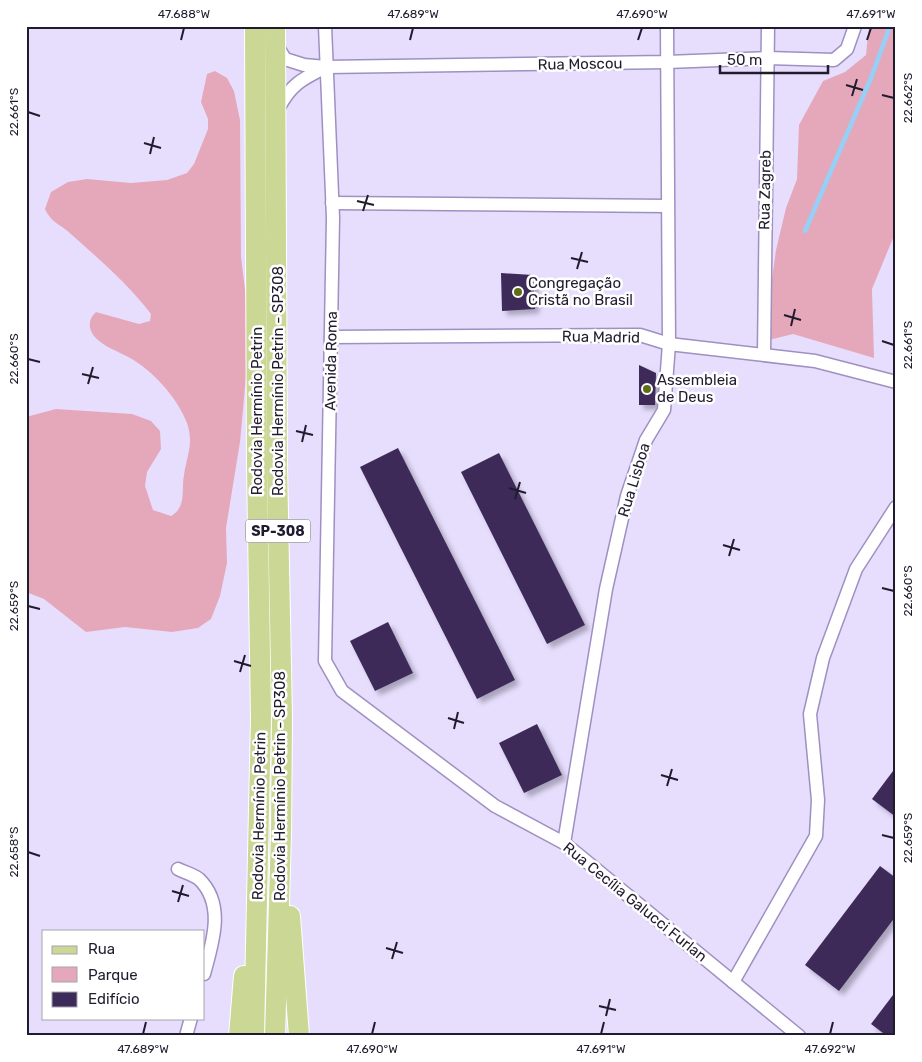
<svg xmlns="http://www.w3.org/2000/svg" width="922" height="1062" font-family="Rubik,sans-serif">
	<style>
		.green { fill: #e5a8bb }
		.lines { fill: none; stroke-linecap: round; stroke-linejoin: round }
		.stream { stroke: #96d0f7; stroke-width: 4.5 }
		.building { fill: #3c2b59; filter: url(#shadow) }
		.minor-casing { stroke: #9f90c2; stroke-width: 15 }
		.primary-casing { stroke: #fff; stroke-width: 22 }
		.minor { stroke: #fff; stroke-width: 12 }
		.primary { stroke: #cad795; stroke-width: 20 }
		.ticks { fill: none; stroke: #211b2e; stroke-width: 2 }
		.poi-dot { fill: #5f6d18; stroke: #fff; stroke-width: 2 }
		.labels { text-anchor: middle; stroke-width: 5; stroke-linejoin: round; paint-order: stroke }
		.shield { fill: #fff; stroke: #645f6d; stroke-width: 1 }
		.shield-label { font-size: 14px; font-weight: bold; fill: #211b2e }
		.street-label { font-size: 15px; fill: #211b2e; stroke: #fff }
		.poi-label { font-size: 15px; fill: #211b2e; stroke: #fff; text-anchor: start }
		.neatline { fill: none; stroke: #211b2e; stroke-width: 2 }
		.ticks-label { font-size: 12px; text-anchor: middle; fill: #211b2e }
	</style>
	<defs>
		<filter id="shadow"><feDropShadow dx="4.5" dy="4.5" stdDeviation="2.5" flood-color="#0004"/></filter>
	</defs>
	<rect width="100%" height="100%" fill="#e7defe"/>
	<g class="green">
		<path d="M869 26H896V231L872 289 874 358 793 334 769 340 768 309 776 250 786 208 797 179 799 125 823 81 845 72 866 55Z"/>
		<path d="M215 71 227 78 234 91 240 120 241 257 246 297 248 355 240 442 226 528 227 563 220 596 211 619 198 628 172 632 125 627 86 632 44 599 26 592V417L56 409 132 414 151 421 160 431 161 449 147 472 145 486 153 510 171 516C187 507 181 490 184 475 187 454 194 444 187 423 177 397 153 371 130 358 118 351 103 347 94 336 88 328 88 319 96 312L139 324 150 321 151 314C128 284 100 260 72 235 61 224 52 224 45 209L51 192 68 182 87 179 131 183 167 180 187 173 194 164 208 129V119L201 102 207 74Z"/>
	</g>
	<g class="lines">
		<path class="stream" d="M805 231 871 78 890 26"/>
	</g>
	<g class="building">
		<path d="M501 273 533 275 535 309 502 311Z"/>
		<path d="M639 365 656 373 655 405H639Z"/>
		<path d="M398 448 515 680 477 699 360 467Z"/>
		<path d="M499 453 585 625 547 644 461 472Z"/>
		<path d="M388 622 413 673 375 691 350 641Z"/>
		<path d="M537 724 562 775 524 793 499 743Z"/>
		<path d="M896 767V817L872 799Z"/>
		<path d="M880 866 896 878V916L839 991 805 965Z"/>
		<path d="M896 991V1036H887L871 1024Z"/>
	</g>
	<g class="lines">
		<defs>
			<g id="minor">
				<path d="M325 26 333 218 325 661 342 691 495 806 564 843 799 1036"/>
				<path d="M277 46 285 59 304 65 326 67C302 79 291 84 278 109"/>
				<path d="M326 67 667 62 768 58 834 60 847 49 855 26"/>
				<path d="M332 203 667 206"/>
				<path d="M331 337 640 335 669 344 815 361 896 382"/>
				<path d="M764 354 768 26"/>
				<path d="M564 843 606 589 627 496 646 440 664 410 669 344 667 26"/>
				<path d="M178 869C184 872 194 875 199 879 226 905 212 944 204 974"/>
				<path d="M733 982 816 836 818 800 810 714 823 658 856 569 896 507"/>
				<path d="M186 1036 191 1018"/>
			</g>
			<g id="primary">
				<path d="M290 916 299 1036"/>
				<path d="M239 1036 244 976"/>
				<path d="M254 1036 261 718 257 466 255 26"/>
				<path d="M275 1036 281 835 282 718 277 465 275 26"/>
			</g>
		</defs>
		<use href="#minor" class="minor-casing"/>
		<use href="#primary" class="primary-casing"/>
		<use href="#minor" class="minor"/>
		<use href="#primary" class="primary"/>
	</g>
	<path class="ticks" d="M181 40 184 28M410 40 413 28M638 40 642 28M867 40 871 28M846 85 863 90M882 95 894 98M852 96 857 79M28 112 40 116M144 143 161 148M150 154 154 137M357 201 374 205M363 211 368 195M571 258 588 262M577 269 582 252M784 315 801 320M791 326 795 309M882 341 894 345M28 359 40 362M82 374 99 378M88 384 93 367M296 431 313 435M302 442 306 425M509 488 526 493M515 499 520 482M723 545 740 550M729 556 734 539M882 588 894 591M28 606 40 609M234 661 251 666M240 672 245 655M448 718 464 723M454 729 458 712M661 775 678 780M667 786 672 769M882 835 894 838M28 852 40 856M172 891 189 896M178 902 183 885M386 948 403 953M392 959 397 942M599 1006 616 1010M606 1016 610 999M143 1034 146 1022M372 1034 375 1022M601 1034 604 1022M830 1034 833 1022"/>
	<g class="poi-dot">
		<circle cx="518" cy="292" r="5"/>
		<circle cx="647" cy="389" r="5"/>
	</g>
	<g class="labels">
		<rect class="shield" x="245.5" y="519.5" width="65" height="23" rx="4"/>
		<g class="shield-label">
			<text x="278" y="536">SP-308</text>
		</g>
		<g class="street-label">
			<text transform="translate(580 64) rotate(-1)" y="5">Rua Moscou</text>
			<text transform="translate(765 190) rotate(-89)" y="5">Rua Zagreb</text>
			<text transform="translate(601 337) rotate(1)" y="5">Rua Madrid</text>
			<text transform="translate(331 361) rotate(-89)" y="5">Avenida Roma</text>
			<text transform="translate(278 381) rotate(-90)" y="5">Rodovia Hermínio Petrin - SP308</text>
			<text transform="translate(257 411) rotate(-90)" y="5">Rodovia Hermínio Petrin</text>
			<text transform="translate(634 480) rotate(-73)" y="5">Rua Lisboa</text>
			<text transform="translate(280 786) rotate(-90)" y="5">Rodovia Hermínio Petrin - SP308</text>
			<text transform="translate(259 816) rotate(-89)" y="5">Rodovia Hermínio Petrin</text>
			<text transform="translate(635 902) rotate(39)" y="5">Rua Cecília Galucci Furlan</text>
		</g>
		<g class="poi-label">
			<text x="528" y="288">Congregação<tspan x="528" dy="17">Cristã no Brasil</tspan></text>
			<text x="657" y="385">Assembleia<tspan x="657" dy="17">de Deus</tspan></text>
		</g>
	</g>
	<rect width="922" height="1062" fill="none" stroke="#ffffff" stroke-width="55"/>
	<rect x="42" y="930" width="162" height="90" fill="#ffffff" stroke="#a6a4ab"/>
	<rect x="52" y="946" width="25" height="8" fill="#cad795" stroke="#a6a4ab"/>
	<text x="88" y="954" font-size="15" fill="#211b2e">Rua</text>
	<rect x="52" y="967" width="25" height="15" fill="#e5a8bb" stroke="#a6a4ab"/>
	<text x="88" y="980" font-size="15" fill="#211b2e">Parque</text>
	<rect x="52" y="992" width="25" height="15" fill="#3c2b59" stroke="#a6a4ab"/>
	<text x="88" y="1004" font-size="15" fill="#211b2e">Edifício</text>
	<path d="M720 65v8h108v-8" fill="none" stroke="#211b2e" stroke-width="2.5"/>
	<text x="727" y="65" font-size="15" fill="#211b2e" stroke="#ffffff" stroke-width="4" paint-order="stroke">50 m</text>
	<rect x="28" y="28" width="866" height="1006" class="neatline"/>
	<g class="ticks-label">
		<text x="184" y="18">47.688°W</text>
		<text x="413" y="18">47.689°W</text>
		<text x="642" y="18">47.690°W</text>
		<text x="871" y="18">47.691°W</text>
		<text transform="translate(908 98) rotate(-90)" y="4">22.662°S</text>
		<text transform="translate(14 112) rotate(-90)" y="4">22.661°S</text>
		<text transform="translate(908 345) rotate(-90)" y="4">22.661°S</text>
		<text transform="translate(14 359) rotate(-90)" y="4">22.660°S</text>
		<text transform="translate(908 591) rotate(-90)" y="4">22.660°S</text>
		<text transform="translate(14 606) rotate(-90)" y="4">22.659°S</text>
		<text transform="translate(908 838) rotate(-90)" y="4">22.659°S</text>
		<text transform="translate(14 852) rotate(-90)" y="4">22.658°S</text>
		<text x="143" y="1053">47.689°W</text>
		<text x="372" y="1053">47.690°W</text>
		<text x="601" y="1053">47.691°W</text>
		<text x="830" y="1053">47.692°W</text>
	</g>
</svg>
